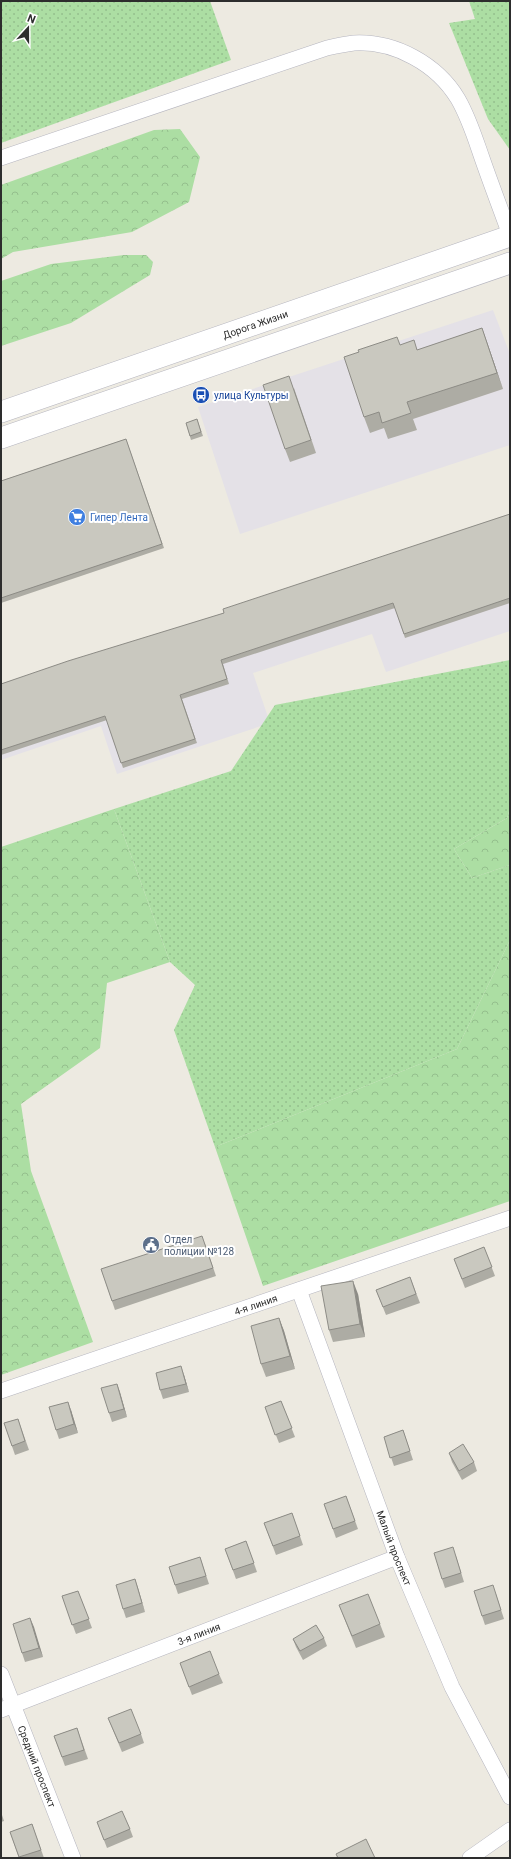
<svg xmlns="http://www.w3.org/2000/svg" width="511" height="1859" font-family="Roboto,sans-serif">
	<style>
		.industrial { fill: #e4e1e7 }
		.grass { fill: url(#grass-dots) }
		.forest { fill: url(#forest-crowns) }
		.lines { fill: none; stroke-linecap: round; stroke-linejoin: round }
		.street-casing { stroke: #b5b5bf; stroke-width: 16 }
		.secondary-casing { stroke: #b5b5bf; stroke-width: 22 }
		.street { stroke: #fff; stroke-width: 15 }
		.secondary { stroke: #fff; stroke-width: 21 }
		.wall { fill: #adaca4 }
		.shaded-wall { fill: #8d8c86 }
		.building { fill: #c9c8bf; stroke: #8d8c86 }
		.labels { text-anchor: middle; stroke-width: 4; stroke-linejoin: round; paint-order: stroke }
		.street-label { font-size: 10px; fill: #2d2d2d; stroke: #fff }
		.transit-label { font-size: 10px; fill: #164399; stroke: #fff; text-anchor: start }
		.shop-label { font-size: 10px; fill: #366cbe; stroke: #fff; text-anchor: start }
		.service-label { font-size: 10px; fill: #4e5e75; stroke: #fff; text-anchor: start }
	</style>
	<defs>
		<pattern id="grass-dots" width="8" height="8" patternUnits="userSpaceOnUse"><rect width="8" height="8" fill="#acdea3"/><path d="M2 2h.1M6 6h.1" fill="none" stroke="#94bf8d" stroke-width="1.8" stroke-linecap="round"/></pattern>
		<pattern id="forest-crowns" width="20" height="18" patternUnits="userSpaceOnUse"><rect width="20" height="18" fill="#acdea3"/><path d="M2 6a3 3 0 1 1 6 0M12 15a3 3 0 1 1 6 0" fill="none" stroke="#94bf8d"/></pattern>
	</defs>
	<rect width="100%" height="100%" fill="#edeae1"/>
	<g class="industrial">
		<path d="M493 310 510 354V445L240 534 198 407Z"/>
		<path d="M510 518V631L386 672 372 634 253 673 270 723 117 774 101 726 1 760V688Z"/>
	</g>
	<g class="grass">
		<path d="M1 1H210L231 60 1 143Z"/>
		<path d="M469 1H510V150L488 119 449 23 475 19Z"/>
		<path d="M510 660V808L507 818 454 849 472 878 510 865V940L457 1049 215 1147 174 1030 195 985 170 962 114 809 231 771 275 705Z"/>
	</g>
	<g class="forest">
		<path d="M180 129 200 157 189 202 132 232 13 252 1 259V185L154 130Z"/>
		<path d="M124 255H146L153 262 150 275 71 323 1 346V281L51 264Z"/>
		<path d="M510 808V865L472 878 454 849 507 818Z"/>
		<path d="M114 809 170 962 107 983 100 1048 21 1104 31 1171 93 1342 1 1375V847Z"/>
		<path d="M510 940V1201L263 1286 215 1147 457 1049Z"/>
	</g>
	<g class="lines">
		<defs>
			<g id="street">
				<path d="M1 158 327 48C336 46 345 44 354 43 395 41 437 64 458 99 469 118 475 138 482 158 491 184 501 210 510 235"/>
				<path id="s1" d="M299 1290 397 1557 452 1687 510 1797"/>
				<path id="s2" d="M1 1391 510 1218"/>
				<path id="s3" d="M1 1674 73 1858"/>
				<path id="s4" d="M1 1710 397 1557"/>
				<path d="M470 1858 510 1830"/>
			</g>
			<g id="secondary">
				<path id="s5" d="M1 412 510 236"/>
				<path d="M1 438 510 263"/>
			</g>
		</defs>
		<use href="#street" class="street-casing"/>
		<use href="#secondary" class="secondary-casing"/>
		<use href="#street" class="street"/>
		<use href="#secondary" class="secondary"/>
	</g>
	<g class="wall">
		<path d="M482 328 503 389 413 419 417 430 388 439 384 428 370 433 364 417 400 345 418 350Z"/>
		<path d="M294 388 316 453 290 462 285 449Z"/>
		<path d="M197 419 203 436 191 440 186 423Z"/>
		<path d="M126 439 164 548 1 603V481Z"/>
		<path d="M510 514V603L405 638 395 608 223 664 229 684 182 699 197 743 123 768 107 720 1 755V684L224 613Z"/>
		<path d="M205 1244 216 1276 115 1310 101 1269Z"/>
		<path d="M484 1247 495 1276 465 1288 454 1259Z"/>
		<path d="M410 1277 420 1303 386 1315 376 1290Z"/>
		<path d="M358 1294 365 1337 333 1342 329 1330Z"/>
		<path d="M279 1318 284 1331 295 1369 266 1377 261 1364Z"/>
		<path d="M184 1375 189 1392 163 1399 160 1390Z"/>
		<path d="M117 1384 127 1417 112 1422 109 1413Z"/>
		<path d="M281 1401 295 1437 279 1443 265 1407Z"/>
		<path d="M71 1410 78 1433 59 1439 56 1430Z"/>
		<path d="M18 1419 29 1450 15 1455 4 1423Z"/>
		<path d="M403 1430 413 1460 394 1466 384 1437Z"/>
		<path d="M449 1453 474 1462 477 1471 462 1480 452 1462Z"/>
		<path d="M346 1496 358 1529 336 1538 324 1504Z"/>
		<path d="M292 1513 303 1545 276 1555 264 1523Z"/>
		<path d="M246 1541 257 1572 236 1579 225 1549Z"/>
		<path d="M456 1556 464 1582 445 1588 442 1579Z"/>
		<path d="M200 1557 209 1584 178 1594 169 1567Z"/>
		<path d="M135 1579 145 1612 126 1618 123 1609Z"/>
		<path d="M78 1591 92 1628 76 1634 62 1596Z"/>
		<path d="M496 1594 504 1619 485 1625 482 1616Z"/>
		<path d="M339 1605 380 1624 385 1637 356 1648Z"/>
		<path d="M30 1618 43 1657 25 1662 22 1653Z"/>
		<path d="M324 1638 327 1646 303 1660 296 1647 293 1639Z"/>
		<path d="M180 1663 219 1674 223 1683 192 1695Z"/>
		<path d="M108 1718 141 1734 144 1743 122 1752Z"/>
		<path d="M77 1728 88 1759 65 1766 54 1736Z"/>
		<path d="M1 1812 4 1821 1 1822Z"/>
		<path d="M97 1822 130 1829 133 1837 107 1848Z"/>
		<path d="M32 1824 44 1858H19L10 1832Z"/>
	</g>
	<g class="shaded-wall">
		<path d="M482 328 488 345 503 389 497 373Z"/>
		<path d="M353 1281 358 1294 365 1337 360 1324Z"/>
		<path d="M279 1318 284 1331 295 1369 290 1356Z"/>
		<path d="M181 1366 184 1375 189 1392 186 1384Z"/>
		<path d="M117 1384 120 1392 127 1417 124 1409Z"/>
		<path d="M68 1402 71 1410 78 1433 74 1424Z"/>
		<path d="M135 1579 138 1588 145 1612 142 1603Z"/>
		<path d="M30 1618 34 1627 43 1657 39 1648Z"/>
	</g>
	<g class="building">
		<path d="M482 328 497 373 407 402 411 413 382 423 379 412 364 417 344 357 359 352 358 350 397 337 400 345 414 340 417 350Z"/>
		<path d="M289 376 311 440 285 449 263 385Z"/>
		<path d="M197 419 201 432 190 436 186 423Z"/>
		<path d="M126 439 162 544 1 598V481Z"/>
		<path d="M510 514V598L404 634 393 603 221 660 227 679 180 695 195 739 121 763 105 716 1 750V684L68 661 224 613 223 609Z"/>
		<path d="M202 1236 213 1268 112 1301 101 1269Z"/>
		<path d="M484 1247 492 1267 462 1279 454 1259Z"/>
		<path d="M410 1277 416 1294 383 1307 376 1290Z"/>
		<path d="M353 1281 360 1324 329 1330 321 1286Z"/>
		<path d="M279 1318 290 1356 261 1364 251 1326Z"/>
		<path d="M181 1366 186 1384 160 1390 156 1373Z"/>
		<path d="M117 1384 124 1409 109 1413 101 1388Z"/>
		<path d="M281 1401 292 1428 275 1435 265 1407Z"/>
		<path d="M68 1402 74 1424 56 1430 49 1407Z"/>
		<path d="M18 1419 25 1441 12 1446 4 1423Z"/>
		<path d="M403 1430 410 1451 390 1458 384 1437Z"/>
		<path d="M463 1444 474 1462 459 1471 449 1453Z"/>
		<path d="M346 1496 355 1521 333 1529 324 1504Z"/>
		<path d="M292 1513 300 1536 273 1546 264 1523Z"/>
		<path d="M246 1541 254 1563 233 1570 225 1549Z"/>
		<path d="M453 1547 461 1573 442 1579 434 1553Z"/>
		<path d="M200 1557 206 1576 175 1585 169 1567Z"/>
		<path d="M135 1579 142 1603 123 1609 116 1585Z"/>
		<path d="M493 1585 501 1610 482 1616 474 1591Z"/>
		<path d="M78 1591 89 1619 72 1625 62 1596Z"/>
		<path d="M368 1594 380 1624 352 1636 339 1605Z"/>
		<path d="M30 1618 39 1648 22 1653 13 1624Z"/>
		<path d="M316 1625 324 1638 300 1651 293 1639Z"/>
		<path d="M210 1651 219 1674 189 1687 180 1663Z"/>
		<path d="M131 1709 141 1734 119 1743 108 1718Z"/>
		<path d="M77 1728 84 1750 62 1757 54 1736Z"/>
		<path d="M122 1811 130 1829 104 1840 97 1822Z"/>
		<path d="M32 1824 41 1850 19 1857 10 1832Z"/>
		<path d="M366 1839 375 1858H338L336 1854Z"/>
	</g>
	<defs>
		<symbol id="bus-disc" viewBox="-11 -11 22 22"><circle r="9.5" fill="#1a4fb4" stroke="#fff"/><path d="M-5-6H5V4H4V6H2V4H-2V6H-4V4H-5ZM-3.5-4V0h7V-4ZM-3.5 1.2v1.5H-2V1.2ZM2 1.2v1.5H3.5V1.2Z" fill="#fff"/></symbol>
		<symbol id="supermarket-disc" viewBox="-11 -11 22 22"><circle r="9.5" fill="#3f7fe0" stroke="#fff"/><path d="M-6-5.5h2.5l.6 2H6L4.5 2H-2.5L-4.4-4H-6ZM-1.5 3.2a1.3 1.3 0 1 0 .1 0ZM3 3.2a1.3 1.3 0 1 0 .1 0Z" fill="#fff"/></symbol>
		<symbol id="civic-disc" viewBox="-11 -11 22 22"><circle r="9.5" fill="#5c6f8a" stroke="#fff"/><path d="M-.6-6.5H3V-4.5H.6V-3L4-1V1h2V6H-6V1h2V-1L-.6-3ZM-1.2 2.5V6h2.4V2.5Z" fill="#fff"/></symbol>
	</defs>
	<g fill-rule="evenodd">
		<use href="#bus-disc" x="191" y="385" width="20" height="20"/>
		<use href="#supermarket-disc" x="67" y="507" width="20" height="20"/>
		<use href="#civic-disc" x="141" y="1235" width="20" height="20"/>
	</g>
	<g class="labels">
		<g class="street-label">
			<text dy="4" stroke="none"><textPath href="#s5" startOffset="269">Дорога Жизни</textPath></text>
			<text dy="4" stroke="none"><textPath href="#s2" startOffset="269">4-я линия</textPath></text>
			<text dy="4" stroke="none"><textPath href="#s1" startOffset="275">Малый проспект</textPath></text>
			<text dy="4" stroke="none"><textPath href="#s4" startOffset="212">3-я линия</textPath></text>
			<text dy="4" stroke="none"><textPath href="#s3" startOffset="99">Средний проспект</textPath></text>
		</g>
		<g class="transit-label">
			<text x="214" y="399">улица Культуры</text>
		</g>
		<g class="shop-label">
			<text x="90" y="521">Гипер Лента</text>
		</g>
		<g class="service-label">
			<text x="164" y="1243">Отдел<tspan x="164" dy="12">полиции №128</tspan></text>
		</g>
	</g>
	<rect width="511" height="1859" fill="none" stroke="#2d2d2d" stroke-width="4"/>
	<g transform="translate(28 28) rotate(21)" stroke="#ffffff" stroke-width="3" paint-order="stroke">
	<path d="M0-3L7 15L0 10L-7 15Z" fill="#2d2d2d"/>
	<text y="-6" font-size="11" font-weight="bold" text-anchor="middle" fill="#2d2d2d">N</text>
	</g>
</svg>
